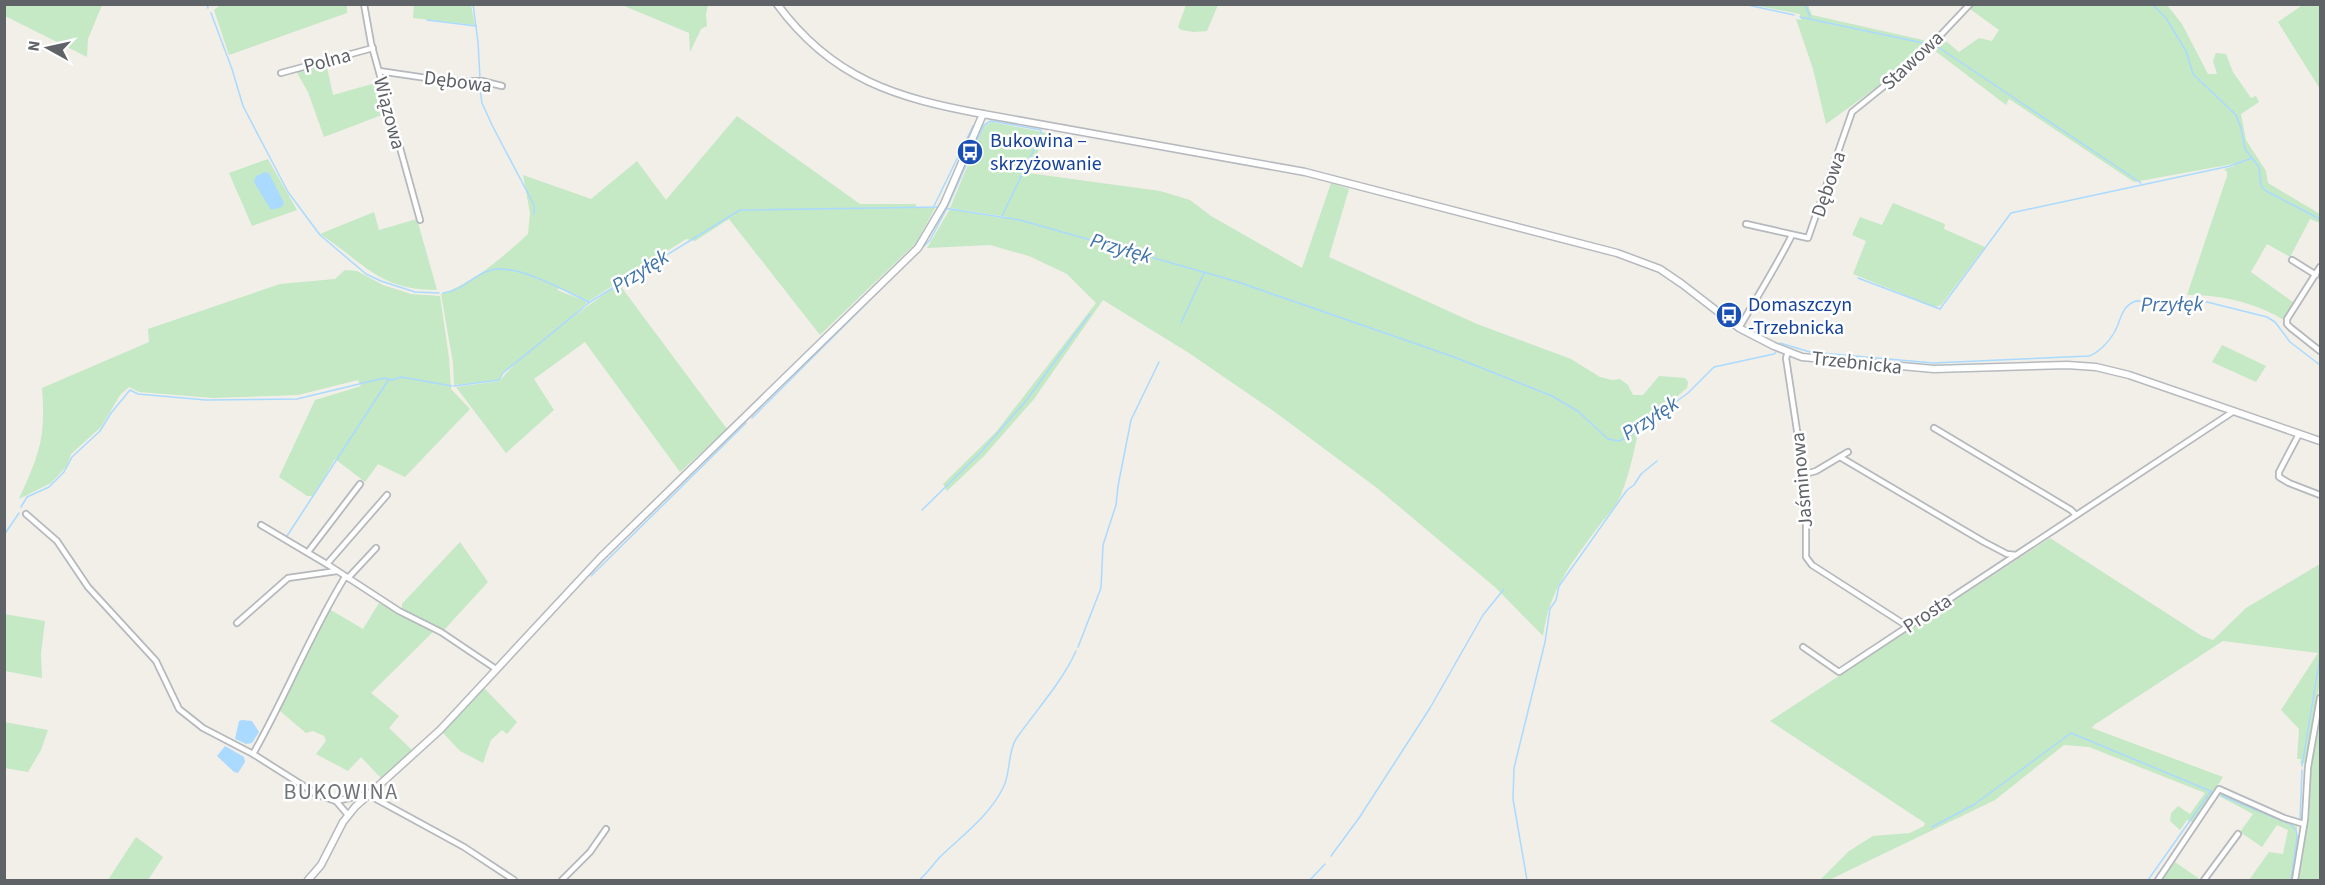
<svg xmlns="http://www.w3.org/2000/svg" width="2325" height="885" font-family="'Source Sans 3',sans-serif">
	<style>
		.green { fill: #c5e8c5 }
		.water { fill: #aadaff }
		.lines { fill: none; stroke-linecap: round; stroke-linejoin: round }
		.stream { stroke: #aadaff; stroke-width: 1.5 }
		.street-casing { stroke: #b5b8bc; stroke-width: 8 }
		.secondary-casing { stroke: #b6babf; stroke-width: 9 }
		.street { stroke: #fff; stroke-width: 4.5 }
		.secondary { stroke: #fff; stroke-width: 6 }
		.labels { text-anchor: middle; stroke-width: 5; stroke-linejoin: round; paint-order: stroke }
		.street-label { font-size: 20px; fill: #5f6368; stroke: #fff }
		.transit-label { font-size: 20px; fill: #164399; stroke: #fff; text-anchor: start }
		.water-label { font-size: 21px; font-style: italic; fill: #4174aa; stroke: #fff }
		.quarter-label { font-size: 22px; letter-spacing: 1.5px; fill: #70757a; stroke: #fff }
	</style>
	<rect width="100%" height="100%" fill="#f1efe8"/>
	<g class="green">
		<path d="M5 4 102 5 88 39 87 57 5 16Z"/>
		<path d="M414 4 471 5 475 25 413 18Z"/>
		<path d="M2304 4 2320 5V89L2278 22Z"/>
		<path d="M220 5H347V13L229 55 214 10Z"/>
		<path d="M622 5H708L706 14 707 26 701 29 690 52 689 33Z"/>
		<path d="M1186 5H1218L1207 31 1194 32 1181 30 1178 27Z"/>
		<path d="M1753 5H1808L1812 15 1923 40 1927 44 1884 82 1826 124 1813 69 1796 19 1801 20 1800 14Z"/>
		<path d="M1974 5H2167L2182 24 2208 74H2217L2213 61 2216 53 2226 54 2233 72 2251 98 2256 96 2259 102 2241 114 2246 140 2266 171 2268 183 2320 214V223L2310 219 2290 257 2267 244 2251 272 2293 302 2284 320C2256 303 2220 294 2187 295L2227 176V172L2224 169 2235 166 2233 164 2134 182 2009 99 2006 105 1934 50 1941 37 1959 52 1979 38 1992 41 1999 30 1970 9Z"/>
		<path d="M326 62 333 95 379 82 387 113 324 137 308 92 296 71Z"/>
		<path d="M737 116 860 204H916V208H935L916 243 820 335 729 219 695 241 686 239 589 301 559 288 557 290 588 302 568 320 619 284 727 429 680 472 585 342 534 379 554 410 506 453 456 387 499 381 520 359 503 372 499 380 454 385 453 363 441 294C473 283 503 257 528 234L530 213 523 175 591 199 637 161 666 200Z"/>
		<path d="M992 122 1047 133 1028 173 1160 191 1190 200 1211 216 1302 268 1331 183 1349 189 1329 257 1477 324 1571 359 1600 377 1612 380 1620 379 1628 385 1633 395H1643L1659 376 1685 378 1688 382 1687 388 1662 409 1640 422C1635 447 1630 474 1620 497 1615 508 1605 518 1598 527 1571 564 1550 588 1543 636L1496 588 1377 488 1275 412 1189 353 1103 300 1034 399 984 456 947 491 943 484 996 432 1096 303 1067 274 1029 256 990 245 927 248 950 209 1001 218 1007 217 950 208 984 126Z"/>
		<path d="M268 159 297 210 252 226 229 173Z"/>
		<path d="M1893 203 1945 224 1944 229 1985 247 1941 305 1935 307 1853 274 1866 241 1852 235 1860 217 1882 225Z"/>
		<path d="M374 212 379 230 417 219 437 290C378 290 365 263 320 234Z"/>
		<path d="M345 270 357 271 383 285 411 294 440 296 449 358 451 389 470 409 405 477 378 464 365 482 335 459 313 496H307L279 477 315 400 361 386 358 380 298 395 213 398 139 392 129 387 120 395 101 427 71 454 67 466 51 483 19 499C39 455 46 438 42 388L149 342 148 329 280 284 335 279Z"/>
		<path d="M2222 345 2266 366 2256 382 2212 362Z"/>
		<path d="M2050 538 2202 636 2213 640 2246 608 2320 564V681L2305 763 2300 764 2301 759H2297L2299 729 2281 710 2318 653 2223 641 2094 725 2092 728 2223 777 2194 823 2187 820 2180 830 2170 821 2171 813 2178 806 2190 814 2205 793 2089 747 2064 745 1995 800 1829 880 1821 879 1849 851 1873 836 1910 833 1924 826 1925 823 1770 721Z"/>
		<path d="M460 542 488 582 443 631 402 610V604Z"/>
		<path d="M379 603 433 632 371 693 399 716 389 728 412 750 381 778 361 757 348 771 316 754 326 741 324 736 313 731 306 733 280 711 329 609 363 629Z"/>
		<path d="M4 614 45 621 41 654 42 678 5 671Z"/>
		<path d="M484 688 517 722 507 734 502 730 491 740 483 763 460 751 443 733Z"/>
		<path d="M2320 709V880H2249L2269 852 2283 854 2288 830 2277 825 2262 847 2240 832 2253 814 2219 796 2221 792 2297 826 2296 835 2305 834 2311 767Z"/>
		<path d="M4 722 48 730 41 750 28 772 5 768Z"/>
		<path d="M136 837 163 857 148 880H108Z"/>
		<path d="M2175 862 2201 880H2162Z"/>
	</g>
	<g class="water">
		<path d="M265 172 269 173 284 203 282 207 271 210 254 182 256 176Z"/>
		<path d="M242 720 252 721 259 732 252 743 246 744 235 739 239 721Z"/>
		<path d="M225 746 244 757 245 762 238 773 234 772 217 756Z"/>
	</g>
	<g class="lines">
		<g class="stream">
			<path d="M207 4 208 8"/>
			<path d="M473 4 478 42 480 78"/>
			<path d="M1743 4 1794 15"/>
			<path d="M1805 4 1810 17"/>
			<path d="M2152 4 2166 18 2186 51 2193 74 2236 115 2241 128 2245 149 2259 167 2261 186 2266 191 2320 219"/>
			<path d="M211 13 232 69 243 106 288 192 320 235 366 274 381 281 415 292 439 293"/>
			<path d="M1800 17 1928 44"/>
			<path d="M427 20 476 26"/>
			<path d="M1935 45 2141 183"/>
			<path d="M479 84 482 103 492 125 534 205V214"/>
			<path d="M934 206 973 126"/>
			<path d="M944 208 1020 220 1235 281 1454 357 1552 396 1579 412 1608 439 1619 441 1631 435 1688 393 1714 367 1774 354 1776 352"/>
			<path d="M1858 278 1940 309 2011 213 2230 166 2252 158"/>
			<path d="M443 293C462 291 471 277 488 271 514 261 564 291 589 302"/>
			<path d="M1181 323 1204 273"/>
			<path d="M1780 343 1810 352 1933 363 2089 356C2098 353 2109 342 2114 333 2122 319 2120 307 2136 301L2207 302 2267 317 2275 322 2290 342 2320 365"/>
			<path d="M454 386 499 380 503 373 590 302 740 210 940 207"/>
			<path d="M752 418 930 240 947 208 984 125 991 121 1041 130V135L1002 216"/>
			<path d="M21 507 27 497 49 487 64 472 72 457 100 431 111 413 130 390 138 394 206 400 297 399 384 378 392 380 401 377 452 386"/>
			<path d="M922 510 981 452 1025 402 1090 314"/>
			<path d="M4 535 19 513"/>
			<path d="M287 536 389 379"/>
			<path d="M591 576 746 423"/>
			<path d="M1078 647 1101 588 1103 545 1116 505 1118 486 1131 420 1159 362"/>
			<path d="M2302 766 2320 657"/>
			<path d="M2222 796 2290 824 2296 830 2297 836"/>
			<path d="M2300 820 2302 770"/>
			<path d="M1932 827 1975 804 2071 733 2215 793"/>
			<path d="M1331 856 1359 818 1430 708 1483 615 1504 589"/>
			<path d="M919 880C928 873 933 864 941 856 963 835 989 816 1003 788 1011 773 1007 754 1016 739 1036 710 1061 684 1076 651"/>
			<path d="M1310 880 1325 864"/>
			<path d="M1527 880 1513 799 1514 768 1545 642 1550 609 1556 600 1559 586 1627 490 1634 485 1641 474 1657 461"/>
			<path d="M2148 880 2211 791"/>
			<path d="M2291 880 2297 837"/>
		</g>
		<defs>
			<g id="street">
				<path d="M364 4 371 43 420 220"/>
				<path d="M379 71 447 81H482L502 86"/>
				<path d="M281 73 373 48"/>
				<path d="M1746 224 1808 238 1852 112 1919 58 1970 4"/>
				<path d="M2292 260 2316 275"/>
				<path d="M2320 267 2287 319V324L2291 328 2320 351"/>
				<path d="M1739 328C1757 297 1776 267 1792 235"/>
				<path d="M1788 352 1786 358 1806 490V557L1812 565 1907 626"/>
				<path d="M1934 428 2071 510 2076 515"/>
				<path d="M2299 434 2279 472V477L2289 483 2320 495"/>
				<path d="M1840 457 1984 542 2007 554 2016 555"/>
				<path d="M1805 474 1816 471 1848 452"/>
				<path d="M26 514 57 541 88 587 156 661 179 709 203 728 253 754 318 795 336 801 348 815"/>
				<path d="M261 525 330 566 399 611 441 632 496 669"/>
				<path d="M308 552 360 484"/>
				<path d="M327 564 387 495"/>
				<path d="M348 578 376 548"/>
				<path d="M237 623 288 578 337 571"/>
				<path d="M1803 647 1839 672 2234 411"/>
				<path d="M253 754C286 696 310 634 345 577"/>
				<path d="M336 801 367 794 464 847 514 880"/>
				<path d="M562 880 590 852 606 829"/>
				<path d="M2158 880 2219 789 2284 818 2304 824"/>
				<path d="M2204 880 2238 834"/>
				<path d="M2295 880 2305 819 2308 767 2320 698"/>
			</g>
			<g id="secondary">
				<path d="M777 4C832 79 896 98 983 114L1305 172 1617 253 1660 269 1682 284 1739 328 1774 346 1802 357 1934 369 2067 365 2096 367 2129 375 2320 441"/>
				<path d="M308 880 321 865 343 822 355 807 440 730 601 557 918 248 944 204 983 114"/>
			</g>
		</defs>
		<use href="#street" class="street-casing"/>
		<use href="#secondary" class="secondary-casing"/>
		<use href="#street" class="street"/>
		<use href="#secondary" class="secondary"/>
	</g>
	<defs>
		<symbol id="bus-disc" viewBox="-11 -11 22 22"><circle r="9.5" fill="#1a4fb4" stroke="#fff"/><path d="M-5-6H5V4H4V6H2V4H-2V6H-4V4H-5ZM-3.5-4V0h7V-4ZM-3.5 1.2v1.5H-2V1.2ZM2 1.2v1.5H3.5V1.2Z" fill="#fff"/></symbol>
	</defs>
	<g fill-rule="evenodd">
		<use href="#bus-disc" x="955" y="137" width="30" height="30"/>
		<use href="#bus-disc" x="1714" y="300" width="30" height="30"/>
	</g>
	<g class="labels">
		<g class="street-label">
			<text transform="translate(327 60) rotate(-15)" y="7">Polna</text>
			<text transform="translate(1912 60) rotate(-43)" y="7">Stawowa</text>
			<text transform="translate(458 81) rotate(7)" y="7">Dębowa</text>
			<text transform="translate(390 113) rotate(75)" y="7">Wiązowa</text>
			<text transform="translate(1828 184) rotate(-71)" y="7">Dębowa</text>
			<text transform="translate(1857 362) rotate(6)" y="7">Trzebnicka</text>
			<text transform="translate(1801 480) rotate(-95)" y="7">Jaśminowa</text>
			<text transform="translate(1927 613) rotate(-34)" y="7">Prosta</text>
		</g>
		<g class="transit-label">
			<text x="990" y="147">Bukowina –<tspan x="990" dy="23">skrzyżowanie</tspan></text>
			<text x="1748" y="311">Domaszczyn<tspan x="1748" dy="23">-Trzebnicka</tspan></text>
		</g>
		<g class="water-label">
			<text transform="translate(1121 248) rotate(16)" y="7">Przyłęk</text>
			<text transform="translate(640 271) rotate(-32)" y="7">Przyłęk</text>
			<text transform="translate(2172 304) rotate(-1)" y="7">Przyłęk</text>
			<text transform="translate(1650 418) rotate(-33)" y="7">Przyłęk</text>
		</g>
		<g class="quarter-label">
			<text x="341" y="799">BUKOWINA</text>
		</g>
	</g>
	<rect width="2325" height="885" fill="none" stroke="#5f6368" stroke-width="12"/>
	<g transform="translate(48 48) rotate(278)" stroke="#ffffff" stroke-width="4.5" paint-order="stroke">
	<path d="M0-4.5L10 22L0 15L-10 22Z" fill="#5f6368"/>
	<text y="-9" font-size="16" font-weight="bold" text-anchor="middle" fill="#5f6368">N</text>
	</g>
</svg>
